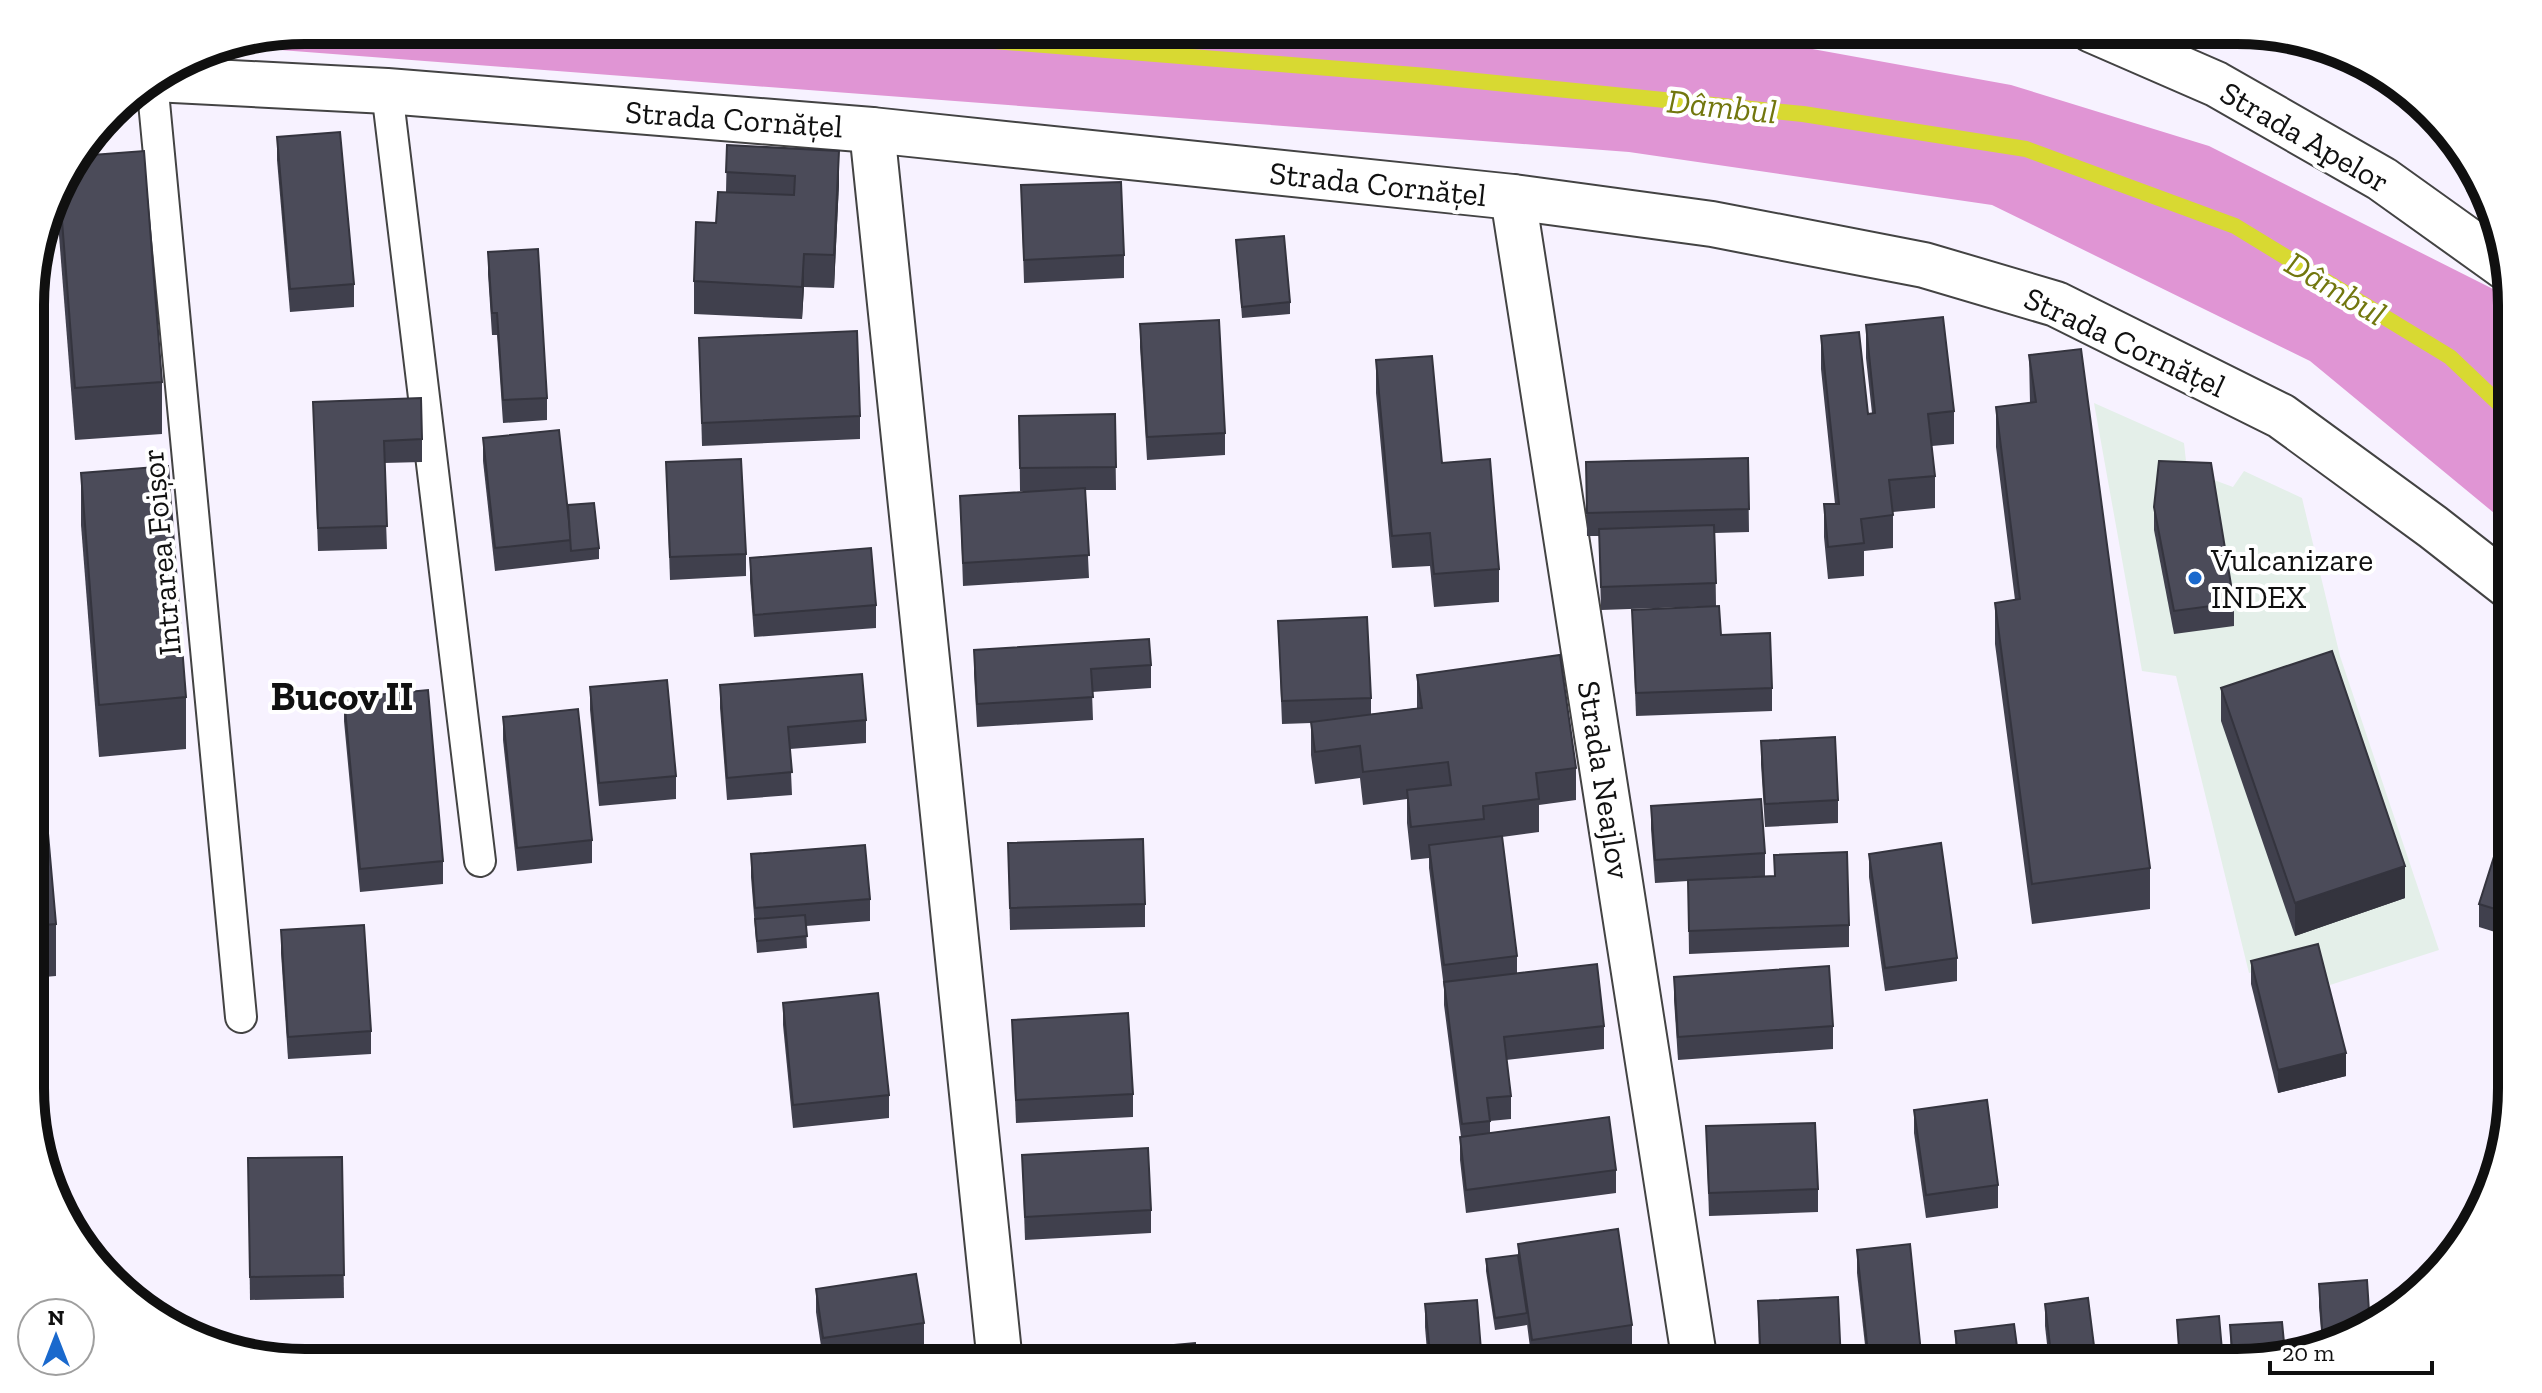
<svg xmlns="http://www.w3.org/2000/svg" width="2542" height="1393" font-family="'Zilla Slab',serif">
	<style>
		.industrial { fill: #e4efe9 }
		.forest { fill: #e095d4 }
		.lines { fill: none; stroke-linecap: round; stroke-linejoin: round }
		.stream { stroke: #d8d932; stroke-width: 16 }
		.service-casing { stroke: #434343; stroke-width: 34 }
		.minor-casing { stroke: #434343; stroke-width: 48 }
		.tertiary-casing { stroke: #434343; stroke-width: 48 }
		.service { stroke: #fff; stroke-width: 30 }
		.minor { stroke: #fff; stroke-width: 44 }
		.tertiary { stroke: #fff; stroke-width: 44 }
		.wall { fill: #40404d }
		.shaded-wall { fill: #34343e }
		.building { fill: #4b4b59; stroke: #34343e; stroke-width: 2 }
		.poi-dot { fill: #1a69cd; stroke: #fff; stroke-width: 3 }
		.labels { text-anchor: middle; stroke-width: 8; stroke-linejoin: round; paint-order: stroke }
		.street-label { font-size: 32px; fill: #101010; stroke: #fff }
		.poi-label { font-size: 32px; fill: #101010; stroke: #fff; text-anchor: start }
		.water-label { font-size: 34px; font-style: italic; fill: #72770e; stroke: #fff }
		.district-label { font-size: 40px; font-weight: bold; fill: #101010; stroke: #fff }
		.rim { fill: none; stroke: #101010; stroke-width: 10 }
	</style>
	<rect width="100%" height="100%" fill="#f7f2ff"/>
	<path class="industrial" d="M2094 403 2184 443 2187 470 2233 487 2244 471 2302 498 2340 656 2439 950 2330 985 2320 956 2249 973 2176 676 2142 671Z"/>
	<path class="forest" d="M305 30H1708L2011 85 2209 146 2495 290 2511 305V527L2310 361 1992 205 1629 152 226 46Z"/>
	<g class="lines">
		<path class="stream" d="M859 30 1427 76 1803 114 2026 149 2235 226 2450 357 2511 415"/>
		<defs>
			<g id="service">
				<path d="M152 81 241 1017"/>
				<path d="M387 91 480 861"/>
			</g>
			<g id="minor">
				<path d="M154 79 387 91 872 130 1513 197 1712 224 1924 265 2056 304 2281 416 2433 527 2511 588"/>
				<path d="M872 130 1000 1363"/>
				<path d="M1513 197 1695 1363"/>
			</g>
			<path id="tertiary" d="M2092 30 2216 84 2382 179 2505 267"/>
		</defs>
		<use href="#service" class="service-casing"/>
		<use href="#minor" class="minor-casing"/>
		<use href="#tertiary" class="tertiary-casing"/>
		<use href="#service" class="service"/>
		<use href="#minor" class="minor"/>
		<use href="#tertiary" class="tertiary"/>
	</g>
	<g class="wall">
		<path d="M277 137 354 284V307L290 312 277 160Z"/>
		<path d="M727 145 839 183 834 288 804 287 802 319 694 314V281L716 223 726 192Z"/>
		<path d="M2469 163 2482 199 2466 191V168Z"/>
		<path d="M59 183 162 382V434L75 440 57 210V188Z"/>
		<path d="M1021 185 1124 255V278L1024 283Z"/>
		<path d="M1236 240 1290 302V314L1242 318Z"/>
		<path d="M488 252 547 398V420L503 423 497 335H492L488 274Z"/>
		<path d="M1140 324 1225 433V455L1147 460 1140 347Z"/>
		<path d="M1866 325 1954 411V444L1932 446 1935 476V508L1893 512V548L1864 551V576L1828 579 1824 537V504H1835L1821 369V336L1868 414 1872 413 1866 358Z"/>
		<path d="M699 338 860 416V439L702 446Z"/>
		<path d="M2029 355 2150 868V909L2032 924 1995 644V603L2015 600 1996 447V407L2030 403Z"/>
		<path d="M1376 360 1442 463 1499 569V602L1434 607 1430 566 1392 568 1376 393Z"/>
		<path d="M313 402 422 439V462L384 463 387 549 318 551Z"/>
		<path d="M1115 414 1116 490H1085L1089 578 963 586 960 496 1043 491H1020L1019 416Z"/>
		<path d="M483 438 568 505 599 548V559L495 571 483 461Z"/>
		<path d="M1748 458 1749 532 1715 533 1716 606 1601 610 1599 536H1587L1586 462Z"/>
		<path d="M666 462 746 554V576L670 580Z"/>
		<path d="M81 473 186 697V749L99 757 81 525Z"/>
		<path d="M2154 507 2234 603V626L2174 634 2154 530Z"/>
		<path d="M750 558 876 605V628L754 637 750 581Z"/>
		<path d="M1632 610 1772 688V711L1636 716Z"/>
		<path d="M1278 621 1371 698V714L1417 708V675L1576 768V800L1539 805V832L1502 837 1517 956V973L1604 1026V1049L1506 1060 1511 1096V1119L1490 1121V1133L1616 1170V1193L1466 1213 1460 1160V1137H1461L1444 1005V988L1429 868V858L1411 860 1407 823V799L1363 805 1360 778 1315 784 1311 755V723L1282 724Z"/>
		<path d="M974 650 1151 665V688L1092 692 1093 720 977 727 974 673Z"/>
		<path d="M720 685 866 720V743L790 749 792 795 727 800 720 708Z"/>
		<path d="M32 686 56 924V976L32 978Z"/>
		<path d="M590 687 676 776V799L599 806 590 710Z"/>
		<path d="M2221 688 2405 898 2295 936 2221 721Z"/>
		<path d="M344 698 443 861V884L360 892 344 721Z"/>
		<path d="M503 717 592 840V863L517 871 503 740Z"/>
		<path d="M1761 741 1838 800V823L1765 827 1761 764Z"/>
		<path d="M2511 803V937L2479 927V904Z"/>
		<path d="M1651 806 1765 853V876L1729 878 1774 876V855L1849 925V947L1689 954 1688 881 1655 883 1651 829Z"/>
		<path d="M1008 843 1145 904V927L1010 930Z"/>
		<path d="M751 854 870 899V921L806 926 807 948 757 953 751 877Z"/>
		<path d="M1869 854 1957 958V981L1885 991 1869 877Z"/>
		<path d="M281 930 371 1031V1054L288 1059 281 953Z"/>
		<path d="M2251 961 2346 1076 2278 1093 2251 984Z"/>
		<path d="M1674 977 1833 1026V1049L1678 1060 1674 1000Z"/>
		<path d="M783 1003 889 1095V1118L793 1128 783 1025Z"/>
		<path d="M1012 1020 1133 1094V1117L1016 1123Z"/>
		<path d="M1914 1110 1998 1185V1208L1926 1218 1914 1133Z"/>
		<path d="M1706 1126 1818 1189V1212L1709 1216Z"/>
		<path d="M1022 1155 1151 1210V1233L1025 1240Z"/>
		<path d="M342 1157 344 1298 250 1300 248 1158Z"/>
		<path d="M1518 1244 1632 1325V1348L1532 1363 1527 1324V1325L1495 1330 1486 1271V1259L1518 1255Z"/>
		<path d="M1857 1250 1922 1363H1867L1857 1273Z"/>
		<path d="M2319 1284 2370 1327 2322 1342 2319 1307Z"/>
		<path d="M816 1289 924 1323V1346L823 1360 816 1312Z"/>
		<path d="M1758 1301 1841 1363H1759Z"/>
		<path d="M1425 1304 1482 1363H1428L1425 1327Z"/>
		<path d="M2045 1304 2096 1362H2049L2045 1326Z"/>
		<path d="M2177 1320 2223 1362H2179Z"/>
		<path d="M2230 1325 2255 1362H2231Z"/>
		<path d="M1955 1331 2019 1362 1956 1363Z"/>
	</g>
	<g class="shaded-wall">
		<path d="M839 151V183L834 288V255Z"/>
		<path d="M804 254V287L802 319V287Z"/>
		<path d="M2405 866V898L2295 936V903Z"/>
		<path d="M2346 1053V1076L2278 1093V1070Z"/>
	</g>
	<g class="building">
		<path d="M340 132 354 284 290 289 277 137Z"/>
		<path d="M727 145 839 151 834 255 804 254 802 287 694 281 696 222 716 223 718 192 794 195 795 176 726 172Z"/>
		<path d="M144 151 162 382 75 388 59 182 79 156Z"/>
		<path d="M2469 163 2472 171 2466 168Z"/>
		<path d="M1121 182 1124 255 1024 260 1021 185Z"/>
		<path d="M1284 236 1290 302 1242 307 1236 240Z"/>
		<path d="M538 249 547 398 503 400 497 313H492L488 252Z"/>
		<path d="M1943 317 1954 411 1928 414 1935 476 1889 480 1893 515 1861 519 1864 543 1828 547 1824 504H1839L1821 336 1859 332 1868 414 1875 413 1866 325Z"/>
		<path d="M1219 320 1225 433 1147 437 1140 324Z"/>
		<path d="M857 331 860 416 702 423 699 338Z"/>
		<path d="M2081 349 2150 868 2032 884 1995 603 2020 599 1996 407 2036 402 2029 355Z"/>
		<path d="M1432 356 1442 463 1490 459 1499 569 1434 574 1430 533 1392 536 1376 360Z"/>
		<path d="M421 398 422 439 384 441 387 526 318 528 313 402Z"/>
		<path d="M1115 414 1116 467 1020 468 1019 416Z"/>
		<path d="M559 430 571 540 495 548 483 438Z"/>
		<path d="M1748 458 1749 509 1587 513 1586 462Z"/>
		<path d="M741 459 746 554 670 557 666 462Z"/>
		<path d="M2159 461 2211 463 2234 603 2174 611 2154 507Z"/>
		<path d="M168 466 186 697 99 705 81 473Z"/>
		<path d="M1085 488 1089 555 963 563 960 496Z"/>
		<path d="M594 503 599 548 571 551 568 505Z"/>
		<path d="M1714 525 1716 583 1601 587 1599 529Z"/>
		<path d="M871 548 876 605 754 615 750 558Z"/>
		<path d="M1719 606 1721 635 1770 633 1772 688 1636 693 1632 610Z"/>
		<path d="M1367 617 1371 698 1282 701 1278 621Z"/>
		<path d="M1149 639 1151 665 1091 669 1093 697 977 704 974 650Z"/>
		<path d="M2332 651 2405 866 2295 903 2221 688Z"/>
		<path d="M1560 655 1576 768 1536 773 1539 799 1483 806 1484 819 1411 827 1407 790 1451 785 1448 762 1363 772 1360 746 1315 752 1311 722 1422 708 1417 675Z"/>
		<path d="M862 674 866 720 788 727 792 772 727 778 720 685Z"/>
		<path d="M667 680 676 776 599 783 590 687Z"/>
		<path d="M32 686H35L56 924 32 926Z"/>
		<path d="M428 690 443 861 360 869 344 698Z"/>
		<path d="M578 709 592 840 517 848 503 717Z"/>
		<path d="M1835 737 1838 800 1765 804 1761 741Z"/>
		<path d="M1761 799 1765 853 1655 860 1651 806Z"/>
		<path d="M2511 803V914L2479 904Z"/>
		<path d="M1502 836 1517 956 1444 965 1429 845Z"/>
		<path d="M1143 839 1145 904 1010 908 1008 843Z"/>
		<path d="M1941 843 1957 958 1885 968 1869 854Z"/>
		<path d="M865 845 870 899 755 908 751 854Z"/>
		<path d="M1847 852 1849 925 1689 931 1688 880 1775 876 1774 855Z"/>
		<path d="M805 915 807 936 757 941 755 919Z"/>
		<path d="M364 925 371 1031 288 1037 281 930Z"/>
		<path d="M2318 944 2346 1053 2278 1070 2251 961Z"/>
		<path d="M1597 964 1604 1026 1504 1037 1511 1096 1487 1098 1490 1121 1462 1124 1444 982Z"/>
		<path d="M1829 966 1833 1026 1678 1037 1674 977Z"/>
		<path d="M878 993 889 1095 793 1105 783 1003Z"/>
		<path d="M1128 1013 1133 1094 1016 1100 1012 1020Z"/>
		<path d="M1987 1100 1998 1185 1926 1195 1914 1110Z"/>
		<path d="M1609 1117 1616 1170 1466 1190 1460 1137Z"/>
		<path d="M1815 1123 1818 1189 1709 1193 1706 1126Z"/>
		<path d="M1148 1148 1151 1210 1025 1217 1022 1155Z"/>
		<path d="M342 1157 344 1275 250 1277 248 1158Z"/>
		<path d="M1618 1229 1632 1325 1532 1340 1518 1244Z"/>
		<path d="M1910 1244 1922 1363H1869L1857 1250Z"/>
		<path d="M98 1245 99 1262 83 1247Z"/>
		<path d="M1518 1255 1527 1313 1495 1318 1486 1259Z"/>
		<path d="M916 1274 924 1323 823 1338 816 1289Z"/>
		<path d="M2367 1280 2370 1327 2323 1342 2319 1284Z"/>
		<path d="M1838 1297 1841 1363H1761L1758 1301Z"/>
		<path d="M2088 1298 2096 1362H2052L2045 1304Z"/>
		<path d="M1477 1300 1482 1363H1431L1425 1304Z"/>
		<path d="M2219 1316 2223 1362H2180L2177 1320Z"/>
		<path d="M2282 1322 2285 1353 2255 1362H2233L2230 1325Z"/>
		<path d="M2014 1324 2019 1362 1959 1363 1955 1331Z"/>
		<path d="M1195 1343 1197 1363H1065L1064 1355Z"/>
	</g>
	<circle class="poi-dot" cx="2195" cy="578" r="8"/>
	<g class="labels">
		<g class="street-label">
			<text transform="translate(734 119) rotate(4)" y="11">Strada Cornățel</text>
			<text transform="translate(2305 137) rotate(30)" y="11">Strada Apelor</text>
			<text transform="translate(1378 184) rotate(6)" y="11">Strada Cornățel</text>
			<text transform="translate(2125 342) rotate(25)" y="11">Strada Cornățel</text>
			<text transform="translate(161 552) rotate(-95)" y="11">Intrarea Foișor</text>
			<text transform="translate(1604 780) rotate(81)" y="11">Strada Neajlov</text>
		</g>
		<g class="poi-label">
			<text x="2211" y="571">Vulcanizare<tspan x="2211" dy="37">INDEX</tspan></text>
		</g>
		<g class="water-label">
			<text transform="translate(1722 106) rotate(6)" y="12">Dâmbul</text>
			<text transform="translate(2336 288) rotate(31)" y="12">Dâmbul</text>
		</g>
		<g class="district-label">
			<text x="342" y="710">Bucov II</text>
		</g>
	</g>
	<path d="M0 0H2542V1393H0ZM305 44H2237A261 261 0 0 1 2498 305V1088A261 261 0 0 1 2237 1349H305A261 261 0 0 1 44 1088V305A261 261 0 0 1 305 44Z" fill="#fff" fill-rule="evenodd"/>
	<path class="rim" d="M305 44H2237A261 261 0 0 1 2498 305V1088A261 261 0 0 1 2237 1349H305A261 261 0 0 1 44 1088V305A261 261 0 0 1 305 44Z"/>
	<g transform="translate(56 1337)"><circle r="38" fill="#ffffff" stroke="#9f9f9f" stroke-width="2"/>
	<path d="M0-6L14 30L0 20L-14 30Z" fill="#1a69cd"/>
	<text y="-12" font-size="22" font-weight="bold" text-anchor="middle" fill="#101010">N</text>
	</g>
	<path d="M2270 1361v12h162v-12" fill="none" stroke="#101010" stroke-width="4"/>
	<text x="2282" y="1361" font-size="24" fill="#101010" stroke="#ffffff" stroke-width="6" paint-order="stroke">20 m</text>
</svg>
